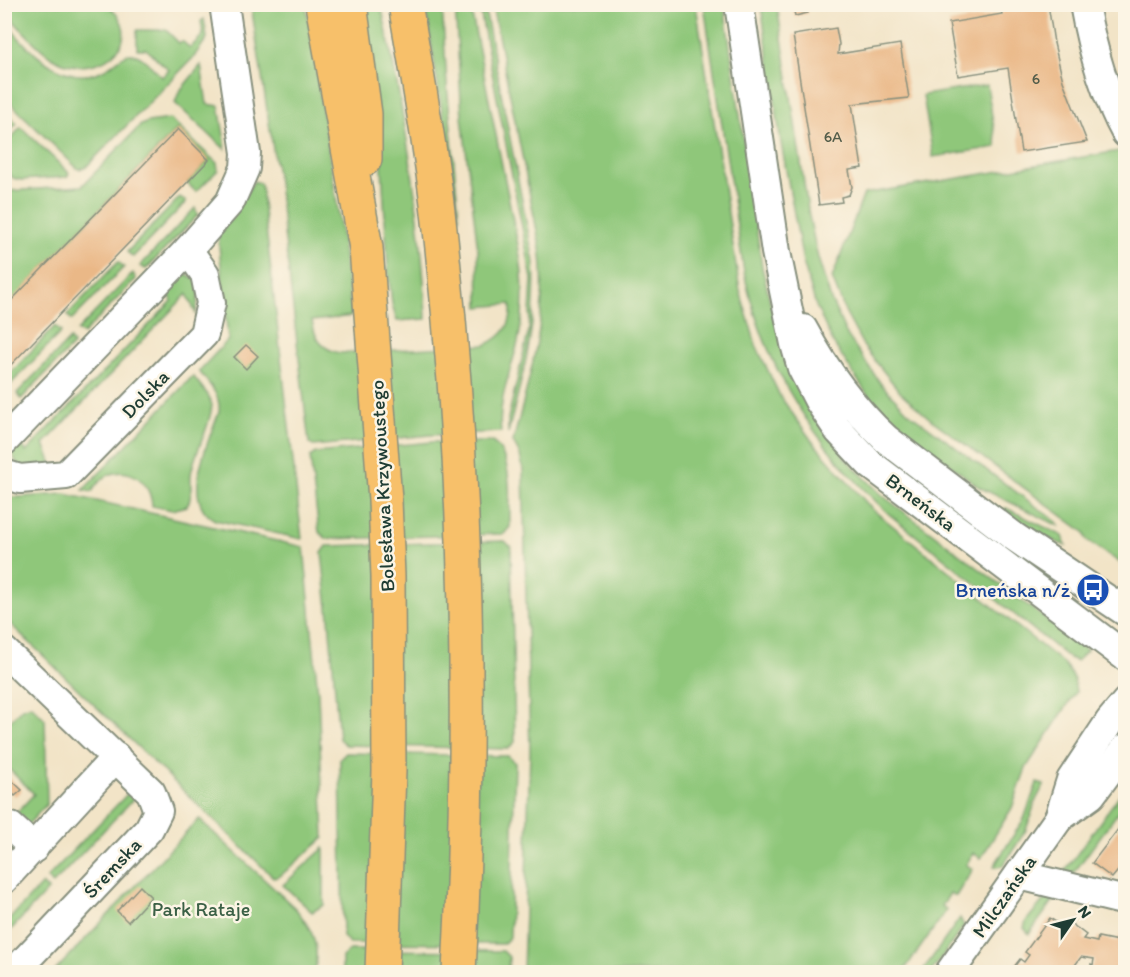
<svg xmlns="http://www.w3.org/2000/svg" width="1130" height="977" font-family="Itim,sans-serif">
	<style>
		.green { fill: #8fc77a; stroke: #578257; stroke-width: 1.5 }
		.building { fill: #eab887 }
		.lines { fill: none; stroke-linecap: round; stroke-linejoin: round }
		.minor-casing { stroke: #88907e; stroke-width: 32 }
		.major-casing { stroke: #88907e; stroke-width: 36 }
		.minor { stroke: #fff; stroke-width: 28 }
		.major { stroke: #f7c06b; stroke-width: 33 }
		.labels { text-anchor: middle; stroke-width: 5; stroke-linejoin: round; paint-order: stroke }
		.number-label { font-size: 16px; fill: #525c49 }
		.street-label { font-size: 20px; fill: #1f3d34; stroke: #fcf5e5 }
		.transit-label { font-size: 20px; fill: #164399; stroke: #fcf5e5; text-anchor: end }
		.park-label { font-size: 20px; fill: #3b6046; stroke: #fcf5e5 }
	</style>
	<rect width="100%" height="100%" fill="#fcf5e5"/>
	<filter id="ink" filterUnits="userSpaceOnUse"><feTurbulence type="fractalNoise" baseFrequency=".0167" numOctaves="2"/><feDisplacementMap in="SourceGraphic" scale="12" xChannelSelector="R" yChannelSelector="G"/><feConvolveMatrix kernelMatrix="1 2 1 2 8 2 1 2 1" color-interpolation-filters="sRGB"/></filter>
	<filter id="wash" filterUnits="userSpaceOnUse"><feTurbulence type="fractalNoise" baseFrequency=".008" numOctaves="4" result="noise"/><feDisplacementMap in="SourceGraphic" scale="24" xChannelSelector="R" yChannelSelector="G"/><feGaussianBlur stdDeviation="1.35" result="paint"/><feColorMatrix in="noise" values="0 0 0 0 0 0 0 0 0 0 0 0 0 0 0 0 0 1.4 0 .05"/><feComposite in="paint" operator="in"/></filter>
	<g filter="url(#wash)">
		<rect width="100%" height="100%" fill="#f2e4c7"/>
		<g class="green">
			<path d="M5 4 107 5C149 37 104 77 63 63 49 58 36 45 26 34 18 26 7 16 5 4Z"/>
			<path d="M251 5H306L339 217 352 316 312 321C315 339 321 349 340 353L485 345C503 337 513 325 511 304L479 307 478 250 462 116 455 5H470L518 245C524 277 525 310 518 342 511 370 497 403 501 432L431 435 313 446 309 443 278 182Z"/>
			<path d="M365 5H381C403 108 422 213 426 319L397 321 392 304 388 269 381 151Z"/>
			<path d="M425 5H442L447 85 459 218Z"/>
			<path d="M479 5H484L534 262C538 325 523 373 508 433V418L529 330 532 279Z"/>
			<path d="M492 5H696L740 291 756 345 780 396 812 441 872 509 1065 665 1074 679 1076 692 1026 768 1012 808 981 858 973 853 966 865 973 869 956 896 950 893 942 906 947 910 946 911 903 972H523L530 752 523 470 520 455 513 442C530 375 551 310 539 241Z"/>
			<path d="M704 5H724L762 267 774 318 786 351 845 458 883 496 1087 650 1077 661 1069 658 890 515C816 446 765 372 744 272Z"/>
			<path d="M761 5H777L809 216 818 258 831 300 847 335 881 384 908 412 1057 522 1059 526 979 487 896 423 867 394 833 343 816 306 803 262 781 143Z"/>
			<path d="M204 19 207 38 194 57 85 168 78 169 5 98V21C26 49 66 91 105 69 114 65 123 52 133 54 144 56 154 70 162 77L169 70 146 49H137V30H166L179 43 182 41 190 48 203 35 201 21Z"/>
			<path d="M201 65 207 104 219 106 225 142V149L175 103 179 92Z"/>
			<path d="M987 85 997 147 933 157 923 95Z"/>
			<path d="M4 112 17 123 5 136H4Z"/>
			<path d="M170 119 217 163 218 170 196 192 187 183 209 160 177 129 5 308 4 194 8 191 82 186 141 125 148 122Z"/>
			<path d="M21 127 69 173 67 177 21 180 13 178 5 170V145Z"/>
			<path d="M1125 150H1126L1125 566 1087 540 1084 532 929 418 900 392 864 347 846 314 832 278 864 194Z"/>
			<path d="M254 181 260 183 261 185 302 539 215 520C179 501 209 440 219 412 221 395 209 384 199 371L228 340 218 235Z"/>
			<path d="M180 197 186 202 133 257 127 252Z"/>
			<path d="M195 208 198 215 146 269 140 266Z"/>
			<path d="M118 262 124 267 72 320 67 315Z"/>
			<path d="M133 273 136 279 83 334 77 331Z"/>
			<path d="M181 273 194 278 200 283 196 314 187 294 44 444 52 464 23 468 16 462 11 450 19 437 26 452 172 301 166 287Z"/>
			<path d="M55 326 61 332 10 385 5 379Z"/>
			<path d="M70 339 73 345 21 399 17 393Z"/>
			<path d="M193 376 208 395 212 405C210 429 195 450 191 474 190 484 193 497 187 506L172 510 152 506C150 470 109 459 92 492L83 490Z"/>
			<path d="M432 442H492C514 455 509 504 510 527L504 534 327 539 319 532 310 457 316 453Z"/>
			<path d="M65 494 304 547 318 693 324 838 280 876 274 878 5 619V498Z"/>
			<path d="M1006 508 1063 536 1066 546 1023 528 1002 510Z"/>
			<path d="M505 541 511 547 515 742 508 749 346 745 339 739 329 618 322 553 327 546Z"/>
			<path d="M31 705 45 719 47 804 5 849V825L34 794 5 765V726L22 708Z"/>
			<path d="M346 753 508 756 515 763 510 937 503 944 350 943 343 937 340 759Z"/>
			<path d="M1037 783 1044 785 1036 800 1026 830 1003 866 996 867 994 866 1024 819Z"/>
			<path d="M133 788 139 793 53 884 47 878Z"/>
			<path d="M1125 791V803L1029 934 1024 928 1026 921 1047 896 1120 794Z"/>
			<path d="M199 819 296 909C314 932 319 944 315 972H102L96 967 91 972H54Z"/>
			<path d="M324 848V905L312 912 283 885Z"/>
			<path d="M42 884 48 890 5 936V924Z"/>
			<path d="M960 918 964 926 931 972H922Z"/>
			<path d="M350 950 503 951 509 957 508 972H342V957Z"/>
		</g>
		<g id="blocks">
			<g class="building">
				<path d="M806 4 808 13 795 16 793 7Z"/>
				<path d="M1000 4H1048L1054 43 1063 81 1087 142 1021 152 1008 68 958 76 949 23 1002 14Z"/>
				<path d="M1121 4H1126V23H1124Z"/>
				<path d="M836 28 839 44 838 54 900 44 909 98 852 104 862 168 849 170 852 187 849 195 841 197 842 202 819 205 793 35Z"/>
				<path d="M178 129 209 160 4 372V308Z"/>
				<path d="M246 345 258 356 246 369 234 357Z"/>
				<path d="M4 773 22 790 15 796 8 789 4 793Z"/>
				<path d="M1126 819V869L1122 866 1112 878 1092 863Z"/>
				<path d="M140 886 151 897 128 922 117 911Z"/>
				<path d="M1050 918 1065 928 1069 922 1086 935 1083 939 1097 942 1098 937 1118 941 1119 936 1126 937V972H1091V964L1093 965 1094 959 1081 957 1070 972 1065 970 1063 972H1010L1020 959 1024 962 1029 955 1025 952Z"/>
			</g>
		</g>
	</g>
	<g filter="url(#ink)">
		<use href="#blocks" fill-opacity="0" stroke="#88907e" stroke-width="1.5"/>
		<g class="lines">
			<defs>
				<g id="minor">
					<path d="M739 4 776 252 795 344 802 368 819 401 839 431 870 464 1126 657"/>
					<path d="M1084 4C1092 49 1104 93 1126 133"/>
					<path d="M803 329C825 370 852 407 886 439L1013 536 1126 612"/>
					<path d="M4 441 188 250 230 202 245 168 246 153 224 4"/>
					<path d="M4 474 20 479 66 475 204 334 211 303 205 274 188 250"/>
					<path d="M4 651 151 792 158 811 149 829 14 972"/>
					<path d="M1059 818 1091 795 1126 748"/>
					<path d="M11 827 34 848"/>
					<path d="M1019 875 1126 901"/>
					<path d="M4 879 116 757"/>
					<path d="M950 972 1059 818 1071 780 1110 721 1126 702"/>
				</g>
				<g id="major">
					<path d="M322 4 366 248 385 500 388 576 389 771 382 972"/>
					<path d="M350 4 365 114V159"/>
					<path d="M405 4C417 73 430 143 438 212 467 464 473 719 459 972"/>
				</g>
			</defs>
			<use href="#minor" class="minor-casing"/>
			<use href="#major" class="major-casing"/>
			<use href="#minor" class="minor"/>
			<use href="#major" class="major"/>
		</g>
	</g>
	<defs>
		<symbol id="bus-disc" viewBox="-11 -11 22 22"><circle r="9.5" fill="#1a4fb4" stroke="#fcf5e5"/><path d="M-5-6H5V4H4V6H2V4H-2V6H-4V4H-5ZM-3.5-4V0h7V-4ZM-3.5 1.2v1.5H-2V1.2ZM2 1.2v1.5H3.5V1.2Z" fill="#fff"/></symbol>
	</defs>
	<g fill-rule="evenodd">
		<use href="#bus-disc" x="1074" y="571" width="38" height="38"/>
	</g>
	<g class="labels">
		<g class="number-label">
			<text x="1036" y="84">6</text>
			<text x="833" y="142">6A</text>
		</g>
		<g class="street-label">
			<text transform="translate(145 394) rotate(-46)" y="7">Dolska</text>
			<text transform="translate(382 486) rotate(-93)" y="7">Bolesława Krzywoustego</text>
			<text transform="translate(921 502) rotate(37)" y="7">Brneńska</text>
			<text transform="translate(112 868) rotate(-47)" y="7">Śremska</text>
			<text transform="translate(1004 896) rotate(-55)" y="7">Milczańska</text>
		</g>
		<g class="transit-label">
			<text x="1070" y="597">Brneńska n/ż</text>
		</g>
		<g class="park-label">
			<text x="201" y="916">Park Rataje</text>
		</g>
	</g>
	<rect width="1130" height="977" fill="none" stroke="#fcf5e5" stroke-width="24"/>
	<g transform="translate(1073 920) rotate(55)" stroke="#fcf5e5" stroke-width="4.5" paint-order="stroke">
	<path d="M0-4.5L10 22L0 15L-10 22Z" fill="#1f3d34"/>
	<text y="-9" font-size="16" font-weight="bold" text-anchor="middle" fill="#1f3d34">N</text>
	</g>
</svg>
